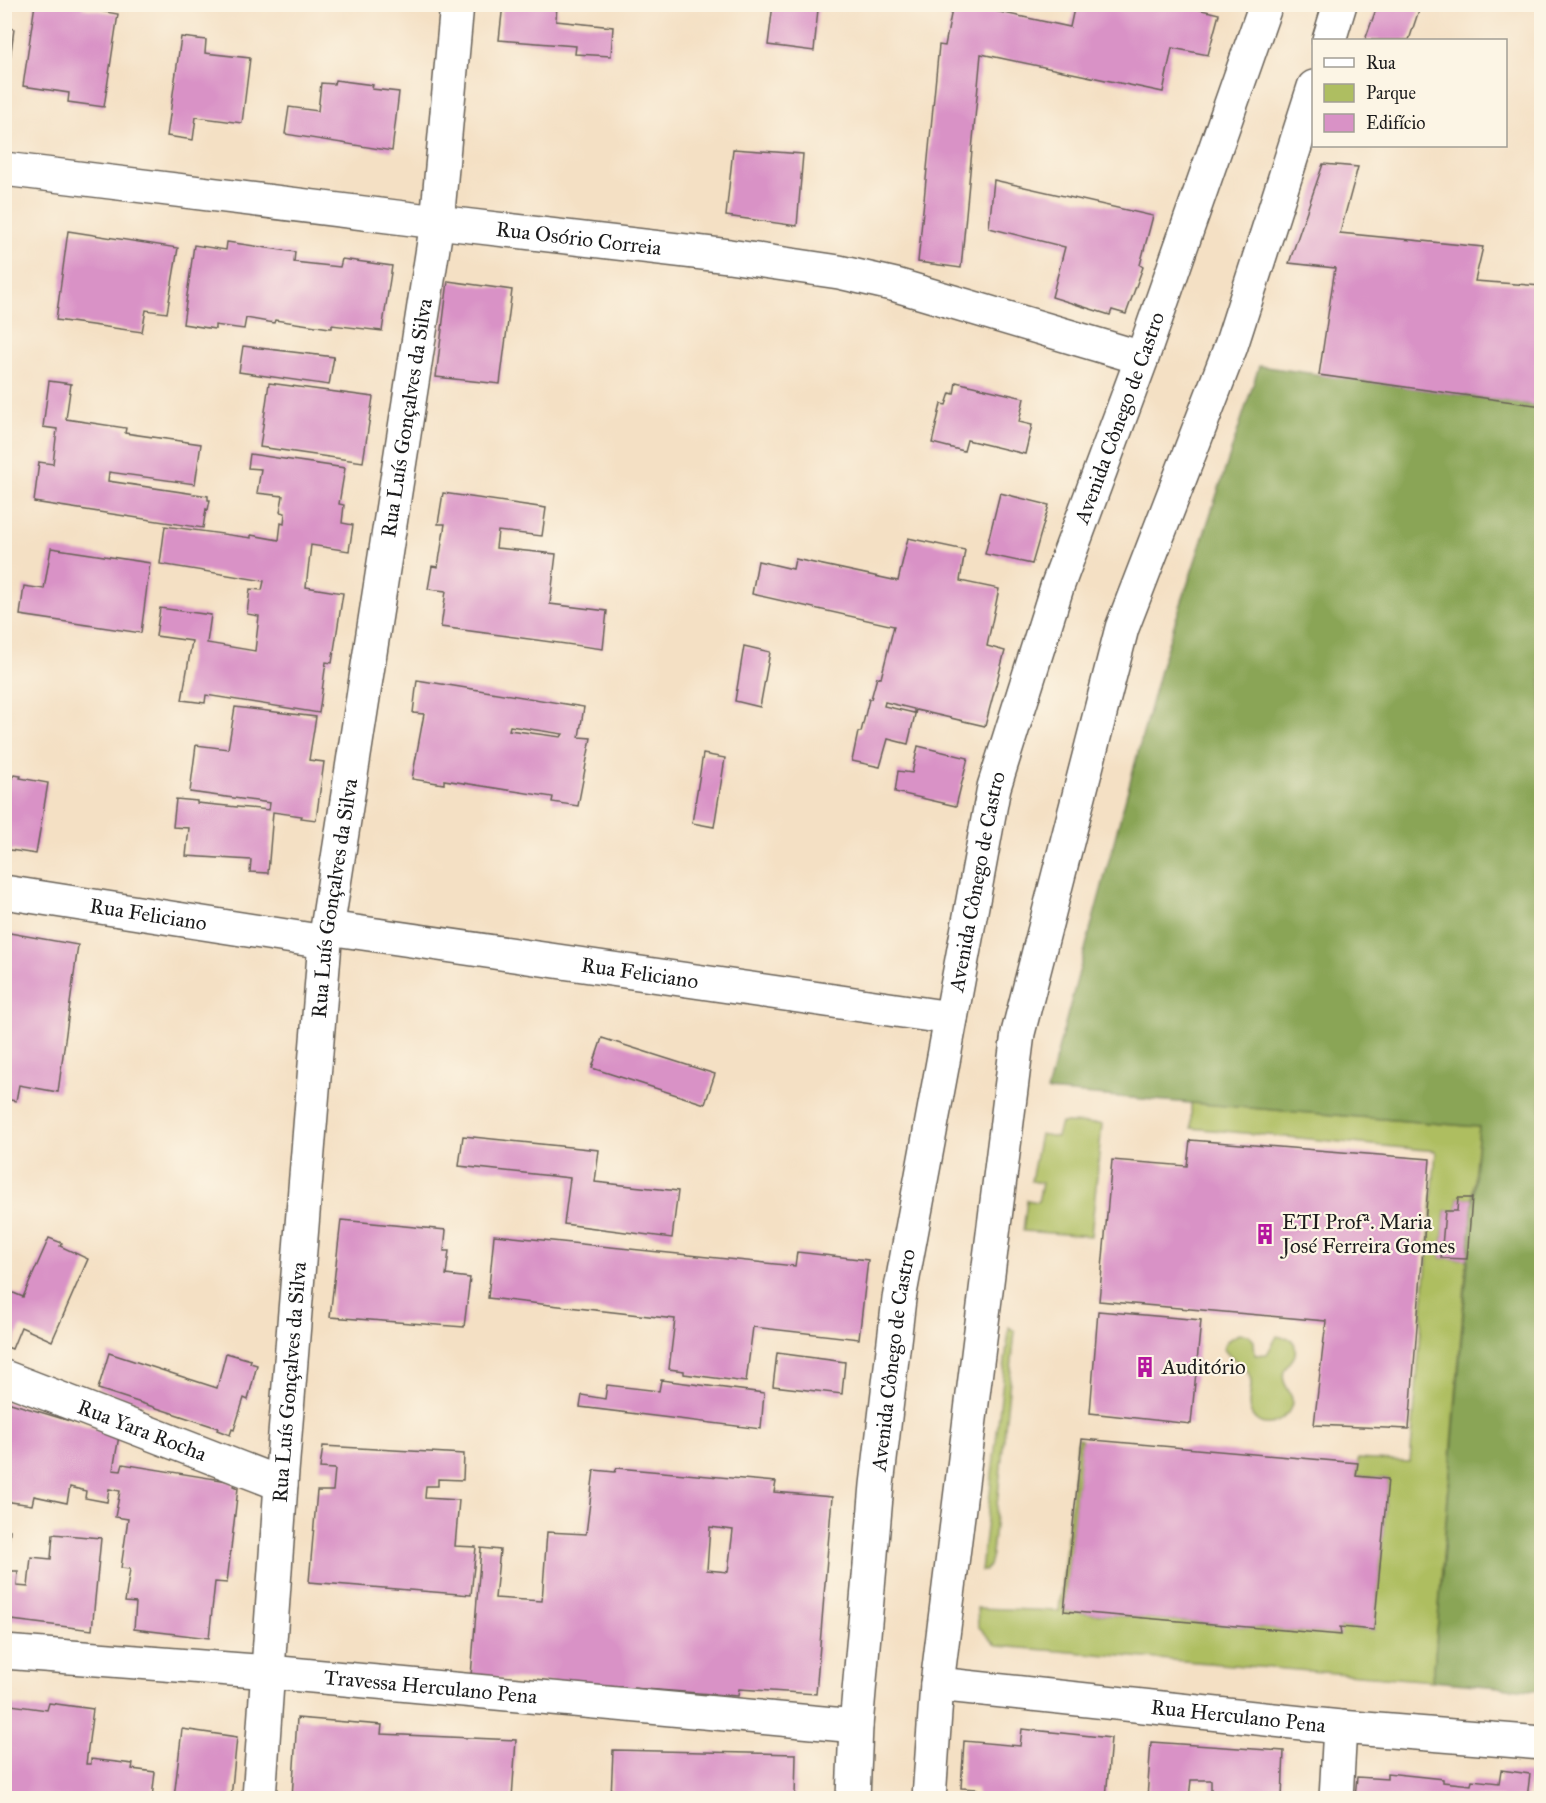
<svg xmlns="http://www.w3.org/2000/svg" width="1546" height="1803" font-family="'IM FELL Great Primer',serif">
	<style>
		.green { fill: #aebe61; stroke: #656d3e; stroke-width: 1.5 }
		.forest { fill: #8aa557; stroke: #53603a; stroke-width: 1.5 }
		.building { fill: #d992c6; fill-rule: evenodd }
		.lines { fill: none; stroke-linecap: round; stroke-linejoin: round }
		.minor-casing { stroke: #686157; stroke-width: 36 }
		.major-casing { stroke: #686157; stroke-width: 36 }
		.minor { stroke: #fff; stroke-width: 33 }
		.major { stroke: #fff; stroke-width: 33 }
		.labels { text-anchor: middle; stroke-width: 4.5; stroke-linejoin: round; paint-order: stroke }
		.street-label { font-size: 21px; fill: #1c1c1c; stroke: #fcf5e5 }
		.poi-label { font-size: 21px; fill: #1c1c1c; stroke: #fcf5e5; text-anchor: start }
	</style>
	<rect width="100%" height="100%" fill="#fcf5e5"/>
	<filter id="ink" filterUnits="userSpaceOnUse"><feTurbulence type="fractalNoise" baseFrequency=".0167" numOctaves="2"/><feDisplacementMap in="SourceGraphic" scale="12" xChannelSelector="R" yChannelSelector="G"/><feConvolveMatrix kernelMatrix="1 2 1 2 8 2 1 2 1" color-interpolation-filters="sRGB"/></filter>
	<filter id="wash" filterUnits="userSpaceOnUse"><feTurbulence type="fractalNoise" baseFrequency=".008" numOctaves="4" result="noise"/><feDisplacementMap in="SourceGraphic" scale="24" xChannelSelector="R" yChannelSelector="G"/><feGaussianBlur stdDeviation="1.35" result="paint"/><feColorMatrix in="noise" values="0 0 0 0 0 0 0 0 0 0 0 0 0 0 0 0 0 1.4 0 .05"/><feComposite in="paint" operator="in"/></filter>
	<g filter="url(#wash)">
		<rect width="100%" height="100%" fill="#f4e0c4"/>
		<g class="green">
			<path d="M1191 1103 1479 1127 1472 1198H1458L1457 1211H1445L1441 1258 1467 1259 1433 1681 997 1646 978 1626 977 1608 1059 1611 1078 1438 1082 1439 1064 1611 1340 1635V1627L1374 1630 1388 1479 1357 1476 1358 1459 1410 1462 1436 1151 1191 1128Z"/>
			<path d="M1061 1123 1102 1124 1091 1236 1023 1231 1027 1200 1038 1202 1042 1183 1031 1181 1040 1134 1057 1137Z"/>
			<path d="M1009 1327 1015 1331 992 1554 989 1566 985 1571H981Z"/>
			<path d="M1239 1334 1249 1335 1254 1341 1255 1355 1267 1354 1277 1336 1293 1340C1303 1364 1279 1361 1284 1381 1286 1389 1293 1394 1292 1402 1291 1418 1267 1433 1254 1418 1242 1404 1256 1389 1249 1374 1243 1359 1202 1350 1239 1334Z"/>
		</g>
		<path class="forest" d="M1259 366 1541 406V1691L1433 1681 1479 1127 1047 1091 1163 659Z"/>
		<g id="blocks">
			<g class="building">
				<path d="M35 4H83L82 8 118 14 104 107 68 102 69 93 23 86Z"/>
				<path d="M503 4H557L556 21 613 27 611 56 575 54 576 46 499 40Z"/>
				<path d="M773 4 818 9 814 51 768 45Z"/>
				<path d="M953 4H962L1070 27 1075 4H1176L1219 14 1208 55 1172 48 1163 92 981 54 961 268 918 262 939 45 945 46Z"/>
				<path d="M1378 4H1421L1409 40H1365Z"/>
				<path d="M4 27 14 29 6 89H4Z"/>
				<path d="M181 37 206 40 205 53 250 58 242 123 196 117 193 140 167 136Z"/>
				<path d="M335 80 373 85 372 89 399 92 392 151 285 134 289 107 318 111 321 83 334 84Z"/>
				<path d="M733 149 803 154 797 226 726 216Z"/>
				<path d="M1323 164 1358 167 1340 233 1483 247 1475 281 1542 286V406L1319 375 1335 268 1289 263Z"/>
				<path d="M994 180 1153 216 1140 265 1143 267 1126 314 1112 310 1110 315 1052 297 1065 247 989 228Z"/>
				<path d="M68 231 178 248 167 313 146 310 142 332 56 320Z"/>
				<path d="M227 242 295 252 294 262 340 267 342 259 392 266 382 331 332 325V328H330L275 320 274 323 246 318 244 329 215 325V329L183 324 194 245 226 250Z"/>
				<path d="M448 281 512 290 500 384 436 377Z"/>
				<path d="M243 346 334 357 329 385 239 372Z"/>
				<path d="M49 381 71 384 66 419 126 428 125 433 201 444 195 484 109 472 108 481 208 496V500H210L208 510 206 509 203 528 34 502 39 462 53 464 57 429 43 427Z"/>
				<path d="M956 382 1024 398 1019 422 1032 425 1025 454 967 440 964 451 932 443 941 404 946 405 950 393 954 394Z"/>
				<path d="M269 383 373 397 363 462 260 447Z"/>
				<path d="M250 454 345 468 339 504 344 505 342 523 353 525 349 551 311 545 306 587 343 593 332 663 326 662 319 713 206 695 205 703 182 700 192 641 156 636 160 608 211 615 207 643 255 651 259 616 247 614 250 589 262 590 264 581 160 564 165 526 251 538V535L279 540 281 523 284 524 285 513 280 512 283 496 257 493 261 469 248 468Z"/>
				<path d="M443 493 546 508 542 536 498 531 496 548 556 554 550 604 607 611 603 649 441 627 446 591 428 589 432 566 438 567 445 524H438Z"/>
				<path d="M1000 493 1049 505 1032 564 985 554Z"/>
				<path d="M908 538 965 550 960 581 999 589 987 646 1005 651 985 726 916 710 908 744 888 739 880 767 852 761 858 732H861L869 699H871L877 677 881 678 894 626 752 594 758 561 793 569 795 559 898 581ZM885 702 914 709V713L884 706Z"/>
				<path d="M51 548 150 563 141 633 20 615 24 586 44 589Z"/>
				<path d="M744 646 770 652 760 707 735 701Z"/>
				<path d="M417 680 584 707 579 737 591 738 578 806 552 802 553 797 444 780V784L412 779 424 714 413 713ZM510 726 563 734 561 737 509 730Z"/>
				<path d="M235 707 316 717 309 760 324 762 316 820 301 818 302 816 273 812 268 873 250 872 251 860 186 856 189 828 173 827 176 799 197 801V803L269 810 270 803 190 792 196 745 228 749Z"/>
				<path d="M918 746 968 758 956 806 895 792 898 771 912 773Z"/>
				<path d="M703 754 725 758 714 827 692 823Z"/>
				<path d="M14 775 21 776 20 778 48 783 36 854 4 849V776L13 778Z"/>
				<path d="M4 932 78 945 58 1092 19 1085 16 1101 4 1099Z"/>
				<path d="M602 1038 715 1074 705 1104 592 1068Z"/>
				<path d="M463 1136 599 1150 595 1182 678 1191 672 1238 564 1224 570 1178 459 1166Z"/>
				<path d="M1190 1140 1430 1159 1409 1429 1314 1425 1326 1321 1099 1301 1112 1160 1187 1166Z"/>
				<path d="M1458 1198H1472L1467 1259 1441 1258 1445 1211H1457Z"/>
				<path d="M341 1220 446 1230 444 1251H449L446 1275 470 1278 464 1327 330 1317Z"/>
				<path d="M494 1235 795 1266 797 1252 868 1260 859 1339 753 1327 746 1382 684 1374V1371L669 1369 675 1319 488 1298Z"/>
				<path d="M49 1238 62 1243 60 1246 88 1259 52 1341 21 1327 12 1349 4 1346V1289L23 1297Z"/>
				<path d="M1098 1311 1201 1320 1191 1424 1090 1413Z"/>
				<path d="M109 1353 217 1388 226 1353 251 1360 250 1363 257 1365 248 1400 244 1398 234 1430 232 1429 230 1435 217 1430 218 1428 98 1389Z"/>
				<path d="M777 1353 845 1362 842 1394 773 1386Z"/>
				<path d="M661 1380 764 1393 761 1429 580 1407 582 1395 605 1399 607 1385 659 1391Z"/>
				<path d="M4 1401 119 1436 113 1470 121 1471 123 1464 234 1482 233 1486 238 1488 227 1583 215 1582 209 1638 134 1629 136 1603 125 1602 130 1569 121 1568 128 1519 115 1517 120 1491 109 1489 107 1502 85 1498 86 1491 70 1487 67 1503 34 1496 32 1505 4 1501Z"/>
				<path d="M1082 1439 1358 1463 1356 1476 1388 1479 1374 1630 1340 1627 1341 1635 1064 1611Z"/>
				<path d="M323 1446 464 1454 463 1480 438 1479V1486H426L425 1498 459 1500 455 1546 476 1547 471 1595 309 1582 317 1491H333L335 1469 320 1468Z"/>
				<path d="M617 1468 776 1482 774 1492 832 1497 816 1694 739 1689 738 1696 471 1676 481 1548 500 1550 495 1598 542 1601 547 1532 586 1534 594 1470 615 1472ZM710 1527 733 1530 728 1572 707 1570Z"/>
				<path d="M4 1529 10 1530 7 1571H18L17 1586 28 1587 31 1557 51 1559 53 1534 101 1538 92 1630 4 1619Z"/>
				<path d="M49 1703 93 1709 86 1764H91V1759L133 1764 132 1769 155 1772 152 1798H63L35 1795 34 1798H4V1704L47 1710Z"/>
				<path d="M297 1718 382 1725 381 1734 516 1740 512 1798H292Z"/>
				<path d="M182 1729 237 1737 231 1798H174Z"/>
				<path d="M1022 1729 1111 1738 1106 1798H977V1789L961 1788 964 1741 1020 1746Z"/>
				<path d="M1151 1742 1284 1751 1282 1798H1211V1780H1191L1189 1798H1147Z"/>
				<path d="M613 1750 796 1754 795 1798 611 1797Z"/>
				<path d="M1501 1770 1530 1774 1527 1798H1355L1357 1777 1387 1779V1773L1443 1779V1782L1471 1785 1472 1780 1499 1783Z"/>
			</g>
		</g>
	</g>
	<g filter="url(#ink)">
		<use href="#blocks" fill-opacity="0" stroke="#686157" stroke-width="1.5"/>
		<g class="lines">
			<defs>
				<g id="minor">
					<path id="s1" d="M4 169 437 222 729 256 839 272 896 285 1142 358"/>
					<path id="s2" d="M4 892 325 942"/>
					<path id="s3" d="M328 928 951 1018"/>
					<path id="s4" d="M4 1377 281 1484"/>
					<path id="s5" d="M4 1652 269 1672 856 1726"/>
					<path id="s6" d="M937 1684 1340 1727 1542 1743"/>
					<path id="s7" d="M259 1798 281 1484 325 942 437 222 457 4"/>
					<path d="M1336 1798 1340 1727"/>
				</g>
				<g id="major">
					<path d="M1329 40 1340 4"/>
					<path id="s8" d="M853 1798 856 1726 877 1485 899 1299 994 787 1057 587 1142 358 1266 4"/>
					<path d="M929 1798 937 1684 1018 1033 1122 628 1231 346 1314 87"/>
				</g>
			</defs>
			<use href="#minor" class="minor-casing"/>
			<use href="#major" class="major-casing"/>
			<use href="#minor" class="minor"/>
			<use href="#major" class="major"/>
		</g>
	</g>
	<defs>
		<symbol id="building-bare" viewBox="-9 -9 18 18"><path d="M-4-6H4V6H1V3H-1V6H-4ZM-2.5-4.3h1.7v1.8h-1.7ZM.8-4.3h1.7v1.8H.8ZM-2.5-1h1.7V.8h-1.7ZM.8-1h1.7V.8H.8Z" fill="#b5179e" stroke="#fcf5e5" stroke-width="2.5" paint-order="stroke"/></symbol>
	</defs>
	<g fill-rule="evenodd">
		<use href="#building-bare" x="1250" y="1219" width="30" height="30"/>
		<use href="#building-bare" x="1130" y="1352" width="30" height="30"/>
	</g>
	<g class="labels">
		<g class="street-label">
			<text dy="7" stroke="none"><textPath href="#s1" startOffset="579">Rua Osório Correia</textPath></text>
			<text dy="7" stroke="none"><textPath href="#s7" startOffset="1389">Rua Luís Gonçalves da Silva</textPath></text>
			<text dy="7" stroke="none"><textPath href="#s8" startOffset="1412">Avenida Cônego de Castro</textPath></text>
			<text dy="7" stroke="none"><textPath href="#s8" startOffset="926">Avenida Cônego de Castro</textPath></text>
			<text dy="7" stroke="none"><textPath href="#s7" startOffset="903">Rua Luís Gonçalves da Silva</textPath></text>
			<text dy="7" stroke="none"><textPath href="#s2" startOffset="146">Rua Feliciano</textPath></text>
			<text dy="7" stroke="none"><textPath href="#s3" startOffset="315">Rua Feliciano</textPath></text>
			<text dy="7" stroke="none"><textPath href="#s8" startOffset="440">Avenida Cônego de Castro</textPath></text>
			<text dy="7" stroke="none"><textPath href="#s7" startOffset="417">Rua Luís Gonçalves da Silva</textPath></text>
			<text dy="7" stroke="none"><textPath href="#s4" startOffset="148">Rua Yara Rocha</textPath></text>
			<text dy="7" stroke="none"><textPath href="#s5" startOffset="428">Travessa Herculano Pena</textPath></text>
			<text dy="7" stroke="none"><textPath href="#s6" startOffset="303">Rua Herculano Pena</textPath></text>
		</g>
		<g class="poi-label">
			<text x="1282" y="1229">ETI Profª. Maria<tspan x="1282" dy="24">José Ferreira Gomes</tspan></text>
			<text x="1162" y="1374">Auditório</text>
		</g>
	</g>
	<rect width="1546" height="1803" fill="none" stroke="#fcf5e5" stroke-width="24"/>
	<rect x="1312" y="39" width="195" height="108" fill="#fcf5e5" stroke="#a29e95" stroke-width="1.5"/>
	<rect x="1324" y="58" width="30" height="9" fill="#ffffff" stroke="#a29e95" stroke-width="1.5"/>
	<text x="1366" y="69" font-size="18" fill="#1c1c1c">Rua</text>
	<rect x="1324" y="84" width="30" height="18" fill="#aebe61" stroke="#a29e95" stroke-width="1.5"/>
	<text x="1366" y="99" font-size="18" fill="#1c1c1c">Parque</text>
	<rect x="1324" y="114" width="30" height="18" fill="#d992c6" stroke="#a29e95" stroke-width="1.5"/>
	<text x="1366" y="129" font-size="18" fill="#1c1c1c">Edifício</text>
</svg>
